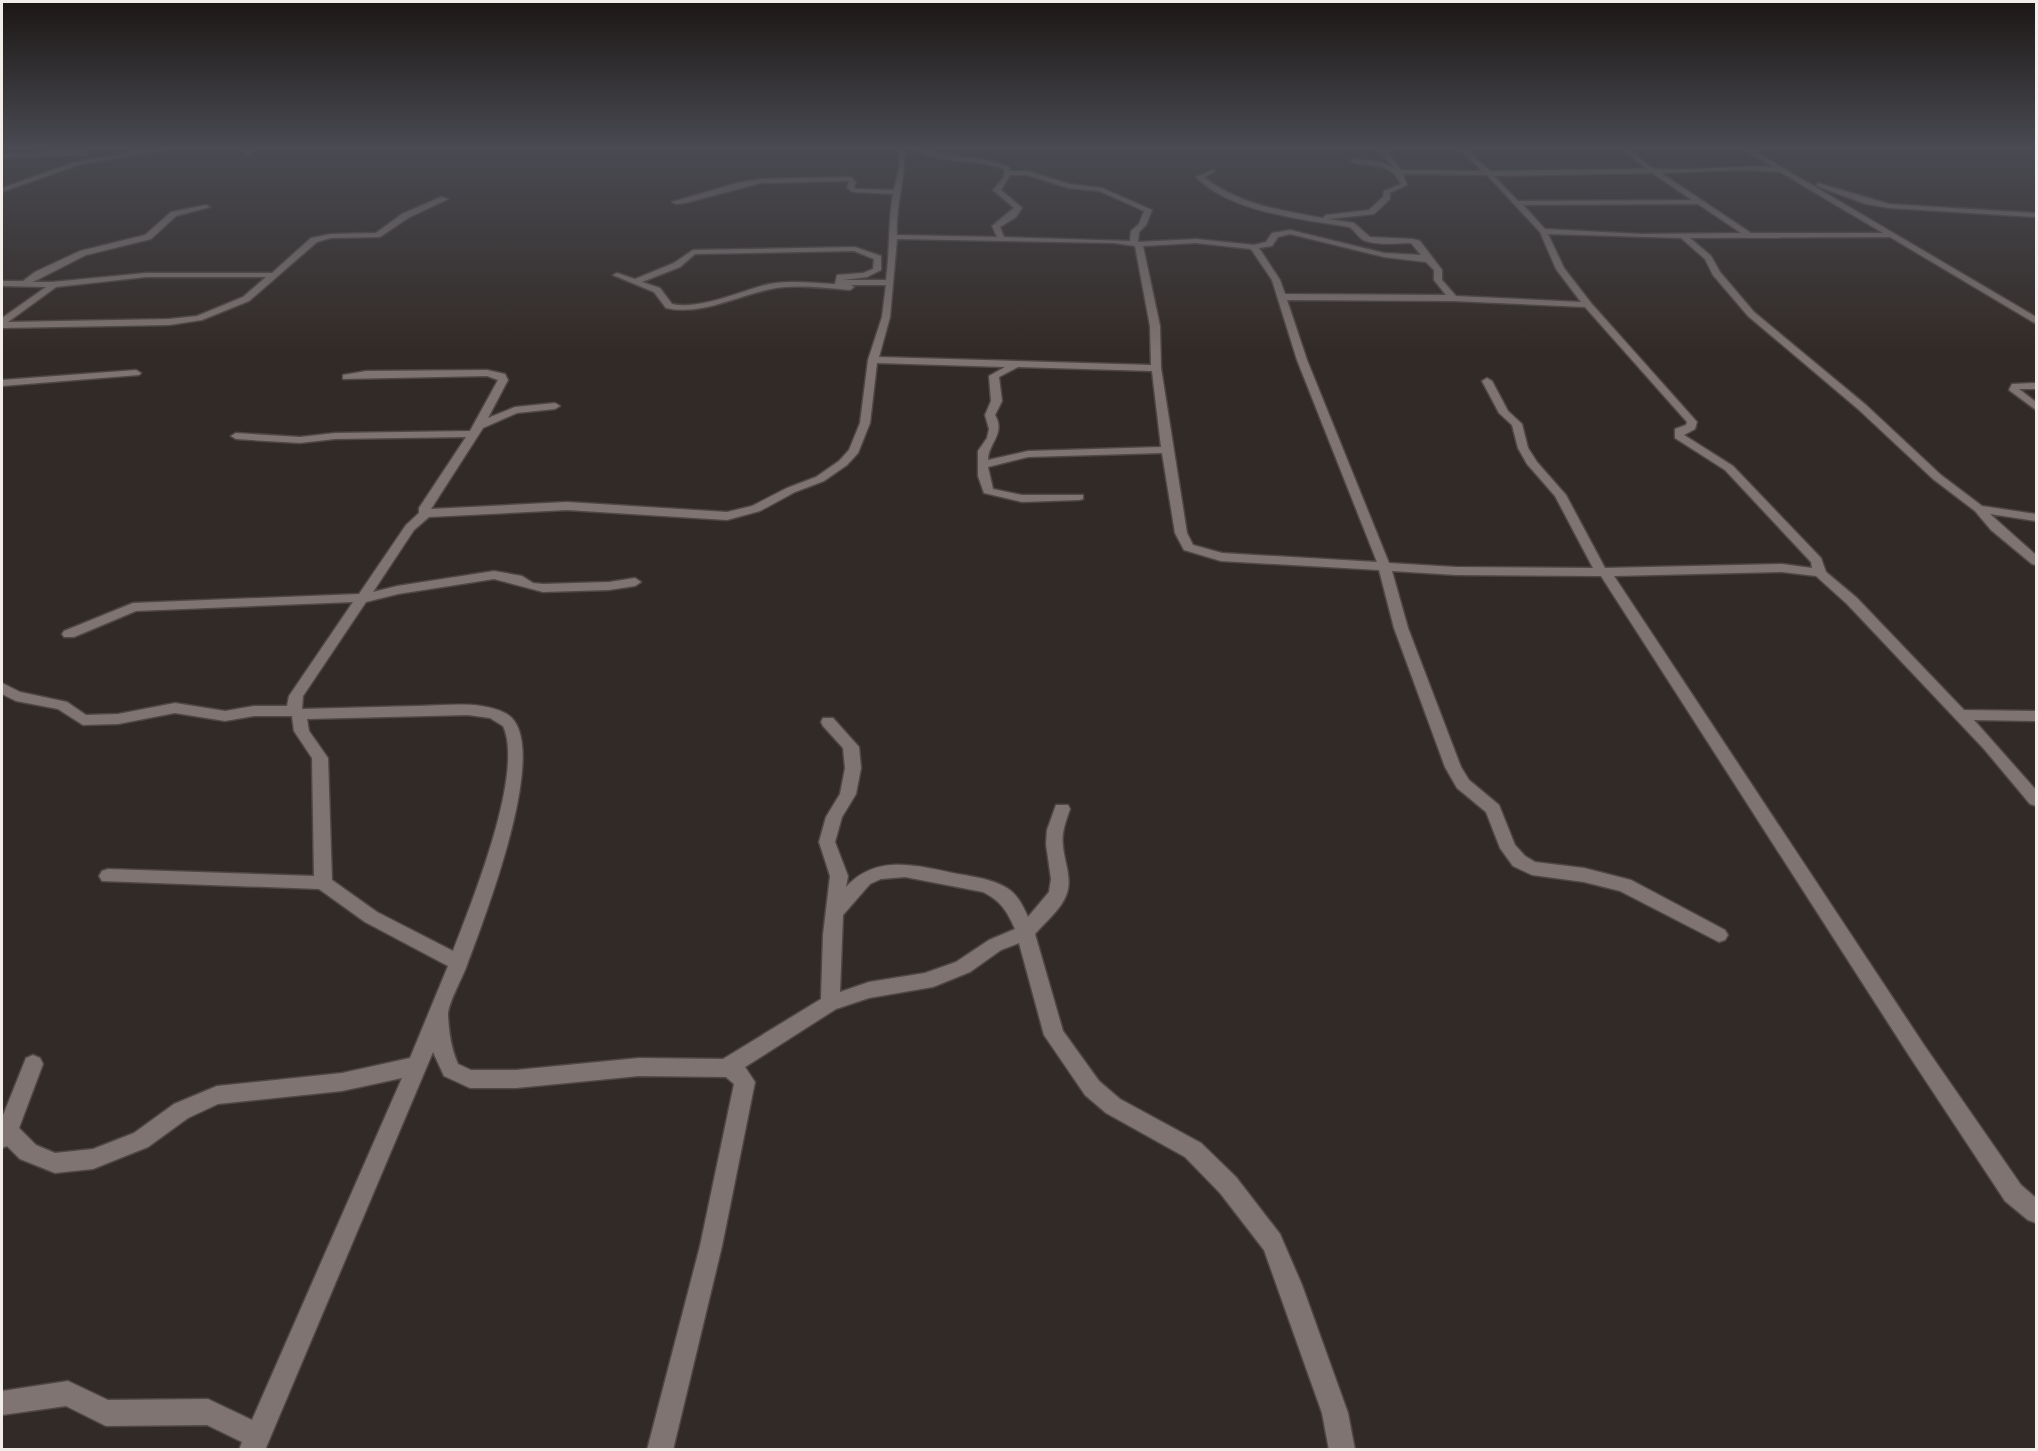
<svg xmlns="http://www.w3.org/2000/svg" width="2038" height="1451" font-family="Manrope,sans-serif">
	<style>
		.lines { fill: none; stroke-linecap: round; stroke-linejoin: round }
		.minor-casing { stroke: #4e4744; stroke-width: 3 }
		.minor { fill: #7f7471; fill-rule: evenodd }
	</style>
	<rect width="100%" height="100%" fill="#322a26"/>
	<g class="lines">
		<defs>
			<g id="minor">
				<path d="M152 149H170L78 165 2 192V188L75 162Z"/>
				<path d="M241 149H248L252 154 247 155Z"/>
				<path d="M898 149H904C906 179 895 206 897 235L997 237 992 226 1014 208 993 190 1004 177V169C975 158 942 165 915 149 924 149 930 153 938 154 963 158 986 157 1009 167L1010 171H1028L1069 184 1102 188 1152 210 1146 225 1139 232 1138 242 1196 239 1254 245 1266 242 1272 233 1290 230 1384 253 1421 255 1411 243C1397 243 1376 246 1363 240 1357 236 1355 230 1349 227 1301 219 1230 212 1196 177L1214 170V172L1204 177C1237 204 1282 211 1323 218L1326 215 1369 210 1383 197 1384 191 1401 184C1388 158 1368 170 1349 161L1352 159 1378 161 1393 167 1378 149H1385L1401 170 1482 171 1459 149H1466L1490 171 1647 169 1622 149C1637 149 1644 168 1658 169 1696 171 1735 165 1773 167L1743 149H1751L2036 317V323L2033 322 1890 237 1690 238 1711 256 1720 272 1754 312 1866 405 1941 475 1982 506 2036 514V521L1990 514 2036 555V565L2032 564 1991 530 1975 511 1933 479 1858 409 1748 316 1713 275 1705 259 1681 238 1548 234 1564 268 1591 303 1697 422 1695 429 1684 435 1733 466 1821 558 1826 572 1857 598 1964 710 2036 711V721L1974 720 2036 790V806L2030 804 1984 749 1847 604 1816 576 1782 572 1614 576 1924 1045 2021 1185 2036 1198V1223L2028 1220 2005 1201 1910 1057 1601 576 1456 575 1392 571 1408 628 1461 767 1469 780 1499 805 1515 845 1525 856 1535 862 1584 868 1631 880 1725 930 1728 935 1725 940 1719 942 1620 891 1584 882 1532 875 1513 866 1500 848 1486 812 1457 788 1445 767 1394 628 1379 570 1221 561 1184 550 1175 533 1162 453 1028 457 988 467 993 489 1022 495H1083V499L1079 500 1022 502 984 493 978 476V451L987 438 989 429 985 415 991 401 989 376 1005 367 877 363 870 423 858 453 847 465 824 481 795 492 760 511 727 520 567 510 429 517 414 530 373 592 397 586 494 571 522 576 533 583 543 584 609 582 635 578 641 582 635 586 609 590 543 592 494 579 398 594 366 602 303 696 302 709C339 708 377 707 415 706 444 706 478 700 505 713 556 737 482 924 467 965 463 977 447 1005 448 1016 449 1033 451 1048 458 1064L471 1070H516L639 1058 723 1059 821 999 823 935 830 876 819 842 826 817 840 794 845 768 843 748 823 726 821 722 823 718H833L859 747 861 768 856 794 842 817 835 842 848 876 846 887C877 853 918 866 958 874 975 877 992 879 1007 888 1018 895 1023 906 1028 917L1049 892 1051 879 1046 844 1047 830 1056 805H1068L1070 809C1066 821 1061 833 1063 846 1064 861 1072 877 1067 893 1062 909 1045 922 1035 934L1063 1031 1099 1081 1120 1099 1201 1143 1236 1177 1280 1234 1302 1285 1348 1413 1355 1450H1329L1322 1413 1264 1250 1220 1193 1185 1157 1106 1113 1085 1095 1044 1035 1019 943 1001 950 970 972 933 987 869 998 836 1009 745 1067 755 1082 722 1246 673 1450H647L700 1246 734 1084 726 1077 639 1076 516 1088H470L444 1076 433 1052 265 1450H239L242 1442 207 1425 106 1426 66 1406 2 1415V1391L68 1381 108 1400 208 1399 252 1420 402 1078 342 1091 218 1104 188 1118 148 1147 93 1169 55 1173 20 1159 7 1146 2 1148V1118L26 1058 33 1055 40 1058 43 1064 19 1128 36 1145 55 1153 93 1149 134 1133 174 1104 217 1086 342 1073 410 1058 448 966 365 922 319 889 102 881 99 876 102 871 108 869 314 876 312 758 294 731 292 716H254L225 721 175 713 118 724 83 725 58 709 16 701 2 694V683L20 692 67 702 86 715 118 714 175 703 225 711 254 706H287L289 696 353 602 136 611 74 637H64L62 634 64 631 133 603 359 594 406 525 419 513V508L466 437 335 439 300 443 236 439 231 436 236 433 300 437 335 433 470 431 498 380 487 376 343 379V375L366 371 487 370 505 374 508 380 488 418 515 407 555 403 560 406 555 409 517 413 483 428 431 509 567 502 727 512 752 506 787 488 816 477 839 461 849 450 860 423 868 360 882 317 886 285H851L854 287 850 290C824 288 796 284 771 289 737 296 701 316 666 308L654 292 613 275 617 273 635 279 674 263 693 250 855 247 881 256V270L867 277 843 280H886C890 251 888 223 893 194L852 192 847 187 849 181 761 183 685 203 676 204 672 202 737 183 761 179 851 177 856 182 854 187 856 189 894 190 899 168ZM1745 170 1780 172 1883 233H1751L1661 173ZM1652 173 1692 200 1518 201 1494 176ZM1403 174 1487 175 1540 232 1556 269 1581 302 1456 296 1442 280V270L1420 241 1413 239 1370 237 1354 223 1328 219 1374 214 1390 199V193L1407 185ZM1010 175H1027L1068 188 1099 191 1144 211 1139 224 1131 231 1130 241 1004 237 1000 227 1016 217 1022 208 1001 190ZM1698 204 1741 233 1642 234 1545 229 1523 205ZM1290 234 1384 257 1426 262 1434 270V280L1446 295 1285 294 1280 280 1259 248 1272 246 1278 237ZM897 239 1114 243 1135 246 1150 326 1151 365 879 357 890 317ZM1196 243 1251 249 1272 280 1297 360 1377 562 1222 553 1193 545 1187 533 1161 368 1160 326 1143 246ZM854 251 874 259 873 269 863 273 837 275 835 284C813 283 791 280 769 284 740 291 701 310 672 304L660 288 642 282 680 267 695 254ZM1287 300 1453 301 1585 307 1687 422 1686 425 1675 429V438L1725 470 1811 562 1812 568 1782 564 1605 568 1566 495 1537 462 1528 448 1522 424 1508 411 1492 381 1487 378 1482 381 1499 413 1512 425 1518 448 1527 464 1555 496 1593 568 1456 567 1389 563 1307 360ZM1018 367 1152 371 1161 447 1028 451 988 460C988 443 1006 434 995 415L1002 401 999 377ZM468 715 490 718 503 726C525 772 471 904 453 951L377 912 332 880 328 758 309 731 307 719ZM905 877 983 892C1001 901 1007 911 1015 929L989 940 956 962 925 973 869 982 840 992 843 915 870 884 881 879Z"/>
				<path d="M85 152 87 155 2 158V154Z"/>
				<path d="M1818 183 1889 204 2036 213V217L1889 208 1866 204 1816 186Z"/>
				<path d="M441 197 448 199 408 218 380 237 331 238 317 242 249 301 202 320 169 325 2 328V318L46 287 2 286V281H23L35 272 80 251 145 235 171 212 206 205 210 207 176 216 151 239 86 255 33 282H52L146 273H272L311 238 331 234 376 233 402 214ZM146 277H266L243 297 197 316 169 319 8 322 56 287Z"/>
				<path d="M136 370 141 373 139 375 2 386V380Z"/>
				<path d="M2036 383V389H2019L2036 402V410L2009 390 2012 384Z"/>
			</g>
		</defs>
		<use href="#minor" class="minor-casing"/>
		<use href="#minor" class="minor"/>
	</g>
	<linearGradient id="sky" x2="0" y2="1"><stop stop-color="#1c1715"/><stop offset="0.42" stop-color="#494a52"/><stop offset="1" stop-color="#494a52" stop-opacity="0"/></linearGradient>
	<rect width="2038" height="353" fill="url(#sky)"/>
	<rect width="2038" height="1451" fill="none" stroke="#f3edea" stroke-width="6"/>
</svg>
